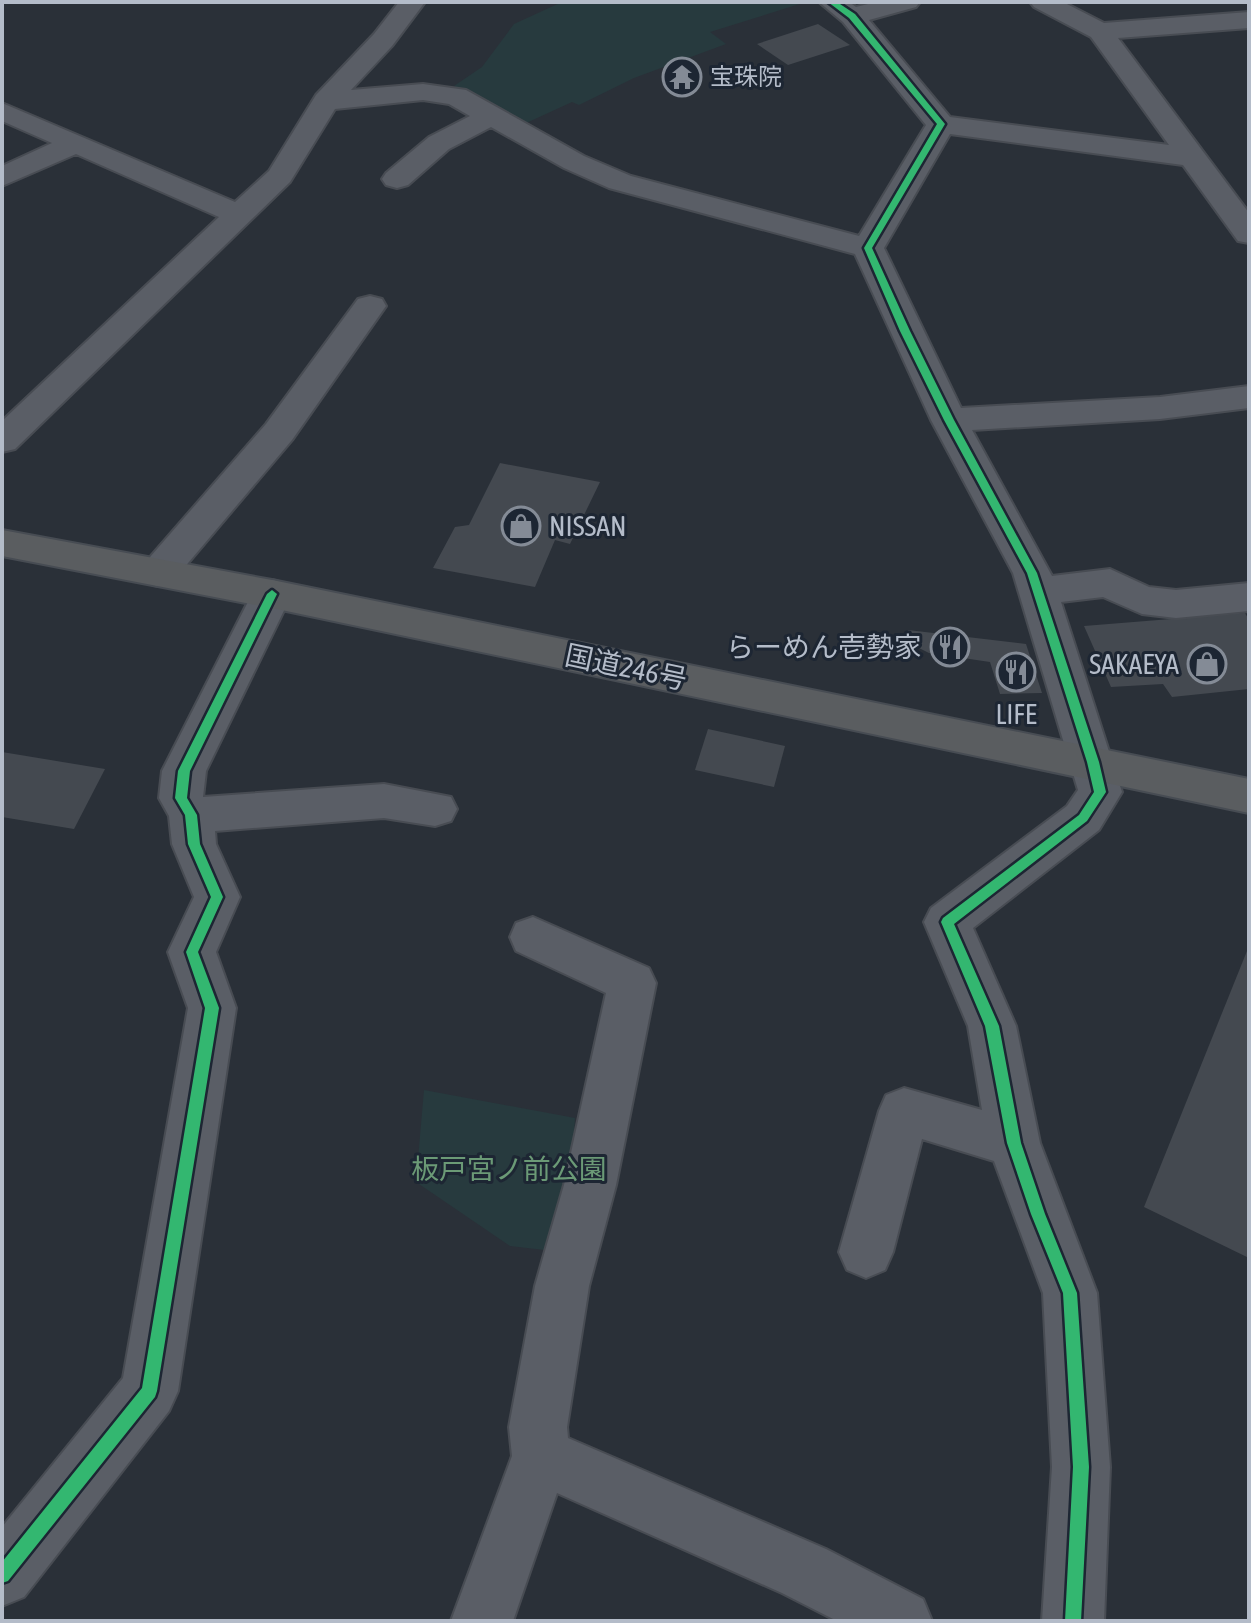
<svg xmlns="http://www.w3.org/2000/svg" width="1251" height="1623" font-family="'Asap Condensed','Noto Sans JP',sans-serif">
	<style>
		.green { fill: #273a3e }
		.building { fill: #444950 }
		.lines { fill: none; stroke-linecap: round; stroke-linejoin: round }
		.minor-casing { stroke: #484c53; stroke-width: 4 }
		.highway-casing { stroke: #474c53; stroke-width: 4 }
		.minor { fill: #5a5e66; fill-rule: evenodd }
		.highway { fill: #5a5d60; fill-rule: evenodd }
		.cycleway-casing { stroke: #1d2633; stroke-width: 5 }
		.cycleway { fill: #33b770; fill-rule: evenodd }
		.labels { text-anchor: middle; stroke-width: 6; stroke-linejoin: round; paint-order: stroke }
		.far-poi-label { font-size: 24px; fill: #b4bcc9; stroke: #1d2633; text-anchor: start }
		.poi-label { font-size: 28px; fill: #b4bcc9; stroke: #1d2633; text-anchor: end }
		.street-label { font-size: 28px; fill: #b4bcc9; stroke: #1d2633 }
		.park-label { font-size: 28px; fill: #6b9a76; stroke: #1d2633 }
	</style>
	<rect width="100%" height="100%" fill="#2a3038"/>
	<g class="green">
		<path d="M562 2H806L710 32 726 44 634 78 579 105 572 102 524 124 454 86 482 67 514 24Z"/>
		<path d="M424 1090 575 1118 571 1182 553 1251 510 1246 416 1182Z"/>
	</g>
	<g class="building">
		<path d="M818 24 850 45 788 65 757 44Z"/>
		<path d="M500 463 600 482 570 544 555 540 535 587 433 568 455 527 469 525Z"/>
		<path d="M1245 613 1249 620V689L1172 697 1163 684 1111 687 1084 626Z"/>
		<path d="M908 630 1026 644 1042 693 1000 694 990 662 929 653 905 641Z"/>
		<path d="M708 729 785 746 774 787 695 770Z"/>
		<path d="M2 752 105 769 74 829 2 817Z"/>
		<path d="M1249 946V1258L1144 1207Z"/>
	</g>
	<g class="lines">
		<defs>
			<g id="minor">
				<path d="M399 2H425L392 46 351 90 423 84 466 90 584 156 631 176 859 236 926 125 843 22 819 2H849L856 7 876 2H920L916 7 869 20 950 117 1169 145 1091 37 1034 7 1030 2H1063L1104 23 1249 12V28L1118 38 1249 213V243L1238 241 1183 165 950 134 884 248 961 408 1160 397 1249 386V408L1160 419 972 430 1052 576 1110 569 1149 587 1176 590 1249 583V611L1176 618 1142 614 1103 597 1061 602 1122 792 1099 830 973 928 1016 1026 1040 1143 1097 1293 1110 1467 1104 1621H1042L1052 1467 1043 1293 994 1161 922 1139 893 1252 885 1270 866 1278 847 1270 839 1252 879 1111 886 1095 904 1088 982 1110 968 1026 924 922 931 908 1067 806 1078 790 1013 573 931 420 855 254 609 188 564 168 491 127 449 149 408 185 397 188 386 185 382 179 386 173 429 137 470 116 449 104 423 100 335 109 290 182 15 449 2 452V421L219 217 76 154 2 186V166L52 143 2 121V103L235 202 269 171 316 95 374 34Z"/>
				<path d="M370 296 382 299 386 306 292 440 172 582 158 586 144 582 139 573 144 564 266 424 358 299Z"/>
				<path d="M272 580 286 584 292 594 206 771 203 797 384 784 451 797 457 809 451 821 435 826 384 818 215 831 216 844 240 897 216 952 236 1008 178 1391 169 1411 24 1597 2 1606V1527L123 1378 188 1008 168 952 194 897 172 844 169 816 159 798 162 771 252 594 258 584Z"/>
				<path d="M533 917 649 968 656 983 616 1185 589 1286 567 1427 568 1438 826 1549 923 1599 932 1621H837L782 1593 557 1493 513 1621H451L512 1456 509 1427 535 1286 564 1185 606 993 516 951 510 937 516 923Z"/>
			</g>
			<path id="highway" d="M2 530 272 580 1249 779V813L272 608 2 556Z"/>
		</defs>
		<use href="#minor" class="minor-casing"/>
		<use href="#highway" class="highway-casing"/>
		<use href="#minor" class="minor"/>
		<use href="#highway" class="highway"/>
		<defs>
			<g id="cycleway">
				<path d="M828 2H837L855 14 945 124 872 248 910 331 954 420 1037 573 1099 762 1106 792 1087 821 954 924 999 1026 1021 1143 1045 1214 1077 1293 1089 1467 1081 1621H1065L1073 1467 1063 1293 1031 1214 1007 1143 985 1026 941 922 943 918 1079 815 1094 792 1087 762 1027 573 944 420 900 331 864 248 937 124 849 18Z"/>
				<path d="M272 590 277 594 190 771 187 798 197 815 200 844 223 897 198 952 219 1008 157 1391 155 1397 8 1581 2 1583V1562L142 1388 205 1008 186 952 211 897 188 844 185 815 175 798 178 771 267 594Z"/>
			</g>
		</defs>
		<use href="#cycleway" class="cycleway-casing"/>
		<use href="#cycleway" class="cycleway"/>
	</g>
	<defs>
		<symbol id="temple-ring" viewBox="-11 -11 22 22"><circle r="9.5" fill="#1d2633" stroke="#848b96" stroke-width="1.5"/><path d="M0-6L5-2H3V0L6.5 2.5H4V6H1.5V3h-3V6H-4V2.5H-6.5L-3 0V-2H-5Z" fill="#848b96"/></symbol>
		<symbol id="shop-ring" viewBox="-11 -11 22 22"><circle r="9.5" fill="#1d2633" stroke="#848b96" stroke-width="1.5"/><path d="M-5-2.5h2.3a2.7 3.5 0 0 1 5.4 0H5L5.5 6h-11ZM-1.5-2.5h3a1.5 2.3 0 0 0-3 0Z" fill="#848b96"/></symbol>
		<symbol id="restaurant-ring" viewBox="-11 -11 22 22"><circle r="9.5" fill="#1d2633" stroke="#848b96" stroke-width="1.5"/><path d="M-5-6h1v4h1v-4h1v4h1v-4h1v5L-1.5 .5V6h-2V.5L-5-1ZM5-6V6H3V1.5H1.5Q1.5-4 5-6Z" fill="#848b96"/></symbol>
	</defs>
	<g fill-rule="evenodd">
		<use href="#temple-ring" x="660" y="55" width="44" height="44"/>
		<use href="#shop-ring" x="499" y="504" width="44" height="44"/>
		<use href="#restaurant-ring" x="928" y="625" width="44" height="44"/>
		<use href="#shop-ring" x="1185" y="642" width="44" height="44"/>
		<use href="#restaurant-ring" x="994" y="650" width="44" height="44"/>
	</g>
	<g class="labels">
		<g class="far-poi-label">
			<text x="710" y="85">宝珠院</text>
		</g>
		<g class="poi-label">
			<text x="549" y="536" text-anchor="start">NISSAN</text>
			<text x="922" y="657">らーめん壱勢家</text>
			<text x="1179" y="674">SAKAEYA</text>
			<text x="1016" y="724" text-anchor="middle">LIFE</text>
		</g>
		<g class="street-label">
			<text transform="translate(626 667) rotate(12)" y="10">国道246号</text>
		</g>
		<g class="park-label">
			<text x="509" y="1179">板戸宮ノ前公園</text>
		</g>
	</g>
	<rect width="1251" height="1623" fill="none" stroke="#b4bcc9" stroke-width="8"/>
</svg>
